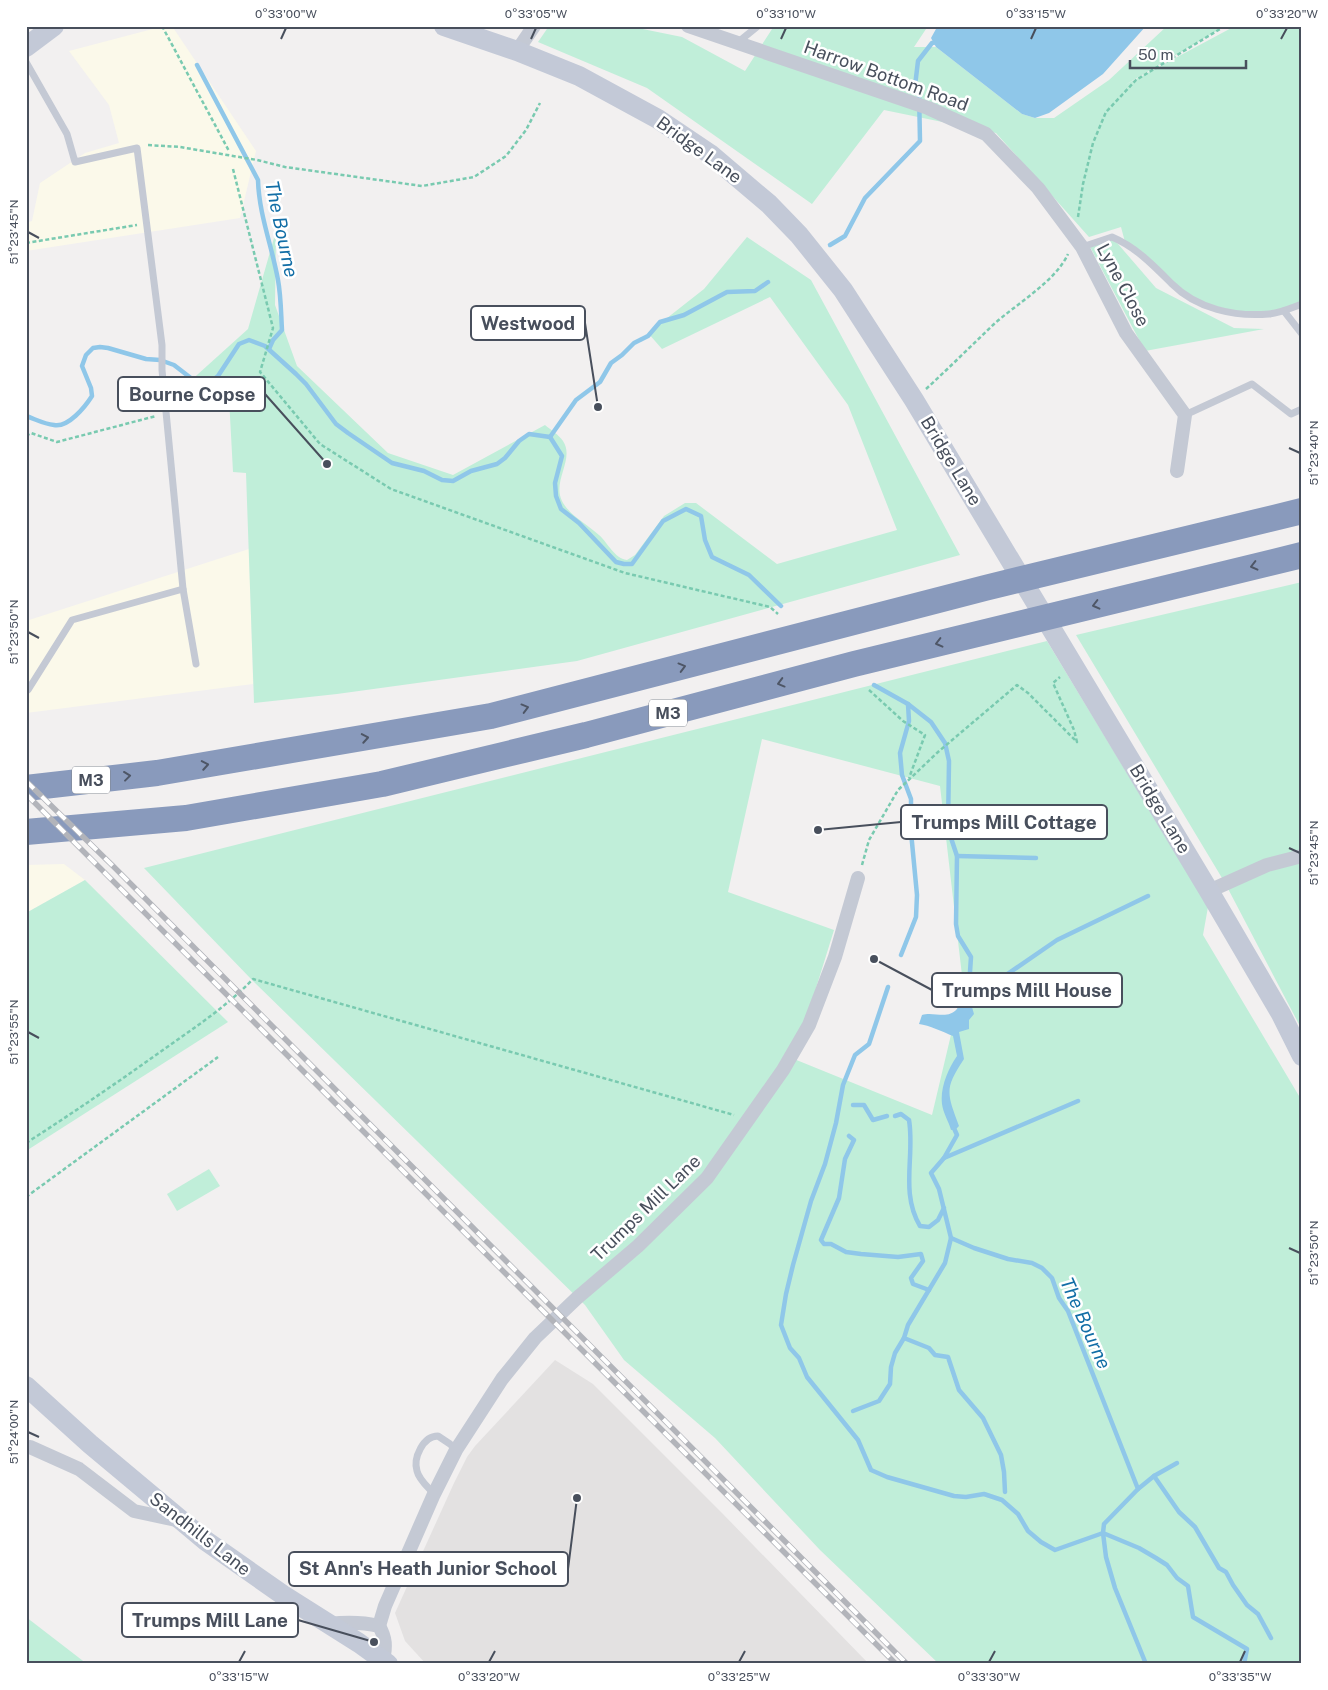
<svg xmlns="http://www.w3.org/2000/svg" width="1328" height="1690" font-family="'Public Sans',sans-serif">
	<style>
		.commercial { fill: #fbf9ea }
		.education { fill: #e3e1e1 }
		.green { fill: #c0eed9; fill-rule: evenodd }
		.water { fill: #8fc7e9 }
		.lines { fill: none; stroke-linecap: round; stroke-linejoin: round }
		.stream { stroke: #8fc7e9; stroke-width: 4.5 }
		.path { stroke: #79cab0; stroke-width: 2.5; stroke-dasharray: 4 2.5; stroke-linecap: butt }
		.lane { stroke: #c4c9d4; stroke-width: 7 }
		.street { stroke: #c4c9d4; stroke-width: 14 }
		.secondary { stroke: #c3c9d7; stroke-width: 20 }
		.highway { stroke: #899abc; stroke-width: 26 }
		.rail-casing { stroke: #b2b4ba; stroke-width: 5.5 }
		.rail { stroke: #fff; stroke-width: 4; stroke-dasharray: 11; stroke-linecap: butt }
		.oneway { stroke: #4e5666 }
		.ticks { fill: none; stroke: #484f5c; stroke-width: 2 }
		.labels { text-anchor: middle; stroke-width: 5; stroke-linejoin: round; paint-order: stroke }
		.shield { fill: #fff; stroke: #7f848d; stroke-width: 1 }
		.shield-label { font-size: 16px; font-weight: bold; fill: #484f5c }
		.street-label { font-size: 18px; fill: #484f5c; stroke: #fff }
		.water-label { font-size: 19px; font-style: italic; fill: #126ea6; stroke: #fff }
		.leader { fill: none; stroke: #484f5c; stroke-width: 2 }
		.callout-dot { fill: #484f5c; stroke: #fff; stroke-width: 2 }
		.callout { fill: #fff; stroke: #484f5c; stroke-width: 2 }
		.callout-label { font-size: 19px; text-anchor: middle; font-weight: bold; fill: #484f5c }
		.neatline { fill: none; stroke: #484f5c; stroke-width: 2 }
		.ticks-label { font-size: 12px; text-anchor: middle; fill: #484f5c }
	</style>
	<rect width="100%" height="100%" fill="#f2f0f0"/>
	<g class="commercial">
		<path d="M164 26H172L256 151 240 218 26 251V223L32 221 40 183 85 153 119 143 109 105 69 51Z"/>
		<path d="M249 549 253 684 26 713V621Z"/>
		<path d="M64 864 85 880 26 913V865Z"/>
	</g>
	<path class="education" d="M555 1360 593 1384 722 1513 869 1664H426L405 1641 395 1613 454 1483 467 1457 475 1446Z"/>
	<g class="green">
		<path d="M549 26H628L682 37 745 71 774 26H928L914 47H936L1022 114 1035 118H1054L1109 80 1167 26H1225L1125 85 1235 26H1302V303L1284 311 1242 313 1196 301 1125 242 1121 227 1089 237 996 133 884 110 812 204 647 88 538 42Z"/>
		<path d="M276 231 275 305 297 366 388 453 453 475 545 425C551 430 559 435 563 441 575 459 552 481 562 501 570 516 587 524 599 535 608 543 614 558 627 560L635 555 664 516 685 503H696L777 564 897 530 848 405 770 297 662 349 648 333 704 289 747 237 811 280 960 555 577 661 337 694 254 703 246 473 233 472 229 398H195L177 393 248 329Z"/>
		<path d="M1112 237 1156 288 1234 328 1264 329 1145 351 1089 245Z"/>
		<path d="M1302 582V1030L1225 883 1076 635Z"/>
		<path d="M1047 641 1208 907 1203 935 1302 1101V1664H939L820 1550 715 1438 624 1360 585 1305 252 980 144 868ZM762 739 940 786 963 984 932 1115 794 1059 834 930 728 892Z"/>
		<path d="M85 880 228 1022 26 1151V913Z"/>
		<path d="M209 1169 220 1186 177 1211 167 1194Z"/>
		<path d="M26 1617 87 1664H26Z"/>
	</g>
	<g class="water">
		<path d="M936 26H1146L1103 74 1049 113 1035 118 1022 114 936 47 931 38 936 29Z"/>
		<path d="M965 994 976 999V1002L972 1007 974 1014 969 1020V1029L959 1032 964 1059C944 1089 947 1093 959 1126L956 1129 951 1130C949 1122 943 1113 942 1104 940 1088 948 1069 957 1056L953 1036C943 1032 929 1025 919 1024L922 1015C933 1011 948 1020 957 1009 961 1004 960 999 965 994Z"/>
	</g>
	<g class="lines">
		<g class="stream">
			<path d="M197 65 258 180C259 215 272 246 278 280 281 296 281 314 282 330L273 340 269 349"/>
			<path d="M830 245 845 236 865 198 920 141 919 91 915 86 918 61 932 43 938 42"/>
			<path d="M26 416C35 419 44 424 54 425 68 428 85 407 92 396L91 388 82 366 86 355 93 348 100 347 108 348 146 359 160 360 174 365 196 382 203 385 210 382 218 376 239 344 249 340 265 346 296 374 306 384 336 424 348 433 392 463 424 471 442 480 453 481 471 471 497 464 505 458 519 441 529 434 550 437"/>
			<path d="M550 437 562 456 555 483 556 496 561 509 579 523 616 562 624 564H632L663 521 686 509 701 516 705 540 712 557 749 575 781 606"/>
			<path d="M550 437 576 400 600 382 611 363 622 355 634 343 648 336 660 322 684 315 727 292 755 291 768 282"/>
			<path d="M874 685 908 704 931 722 945 743 949 761 948 829 957 856 956 924 958 936 971 957 968 1002"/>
			<path d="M957 856 1036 858"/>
			<path d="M901 955 916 917 917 895 911 832V799L902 775 900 753 909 721 908 704"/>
			<path d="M888 987 869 1044 855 1055 843 1085 836 1123 825 1164 811 1201 793 1265 786 1294 781 1325 790 1348 799 1358 807 1377 858 1440 871 1470 887 1477 954 1496 966 1497 984 1494 1002 1500 1018 1514 1028 1531 1041 1542 1055 1550 1103 1533 1106 1557 1115 1588 1146 1664"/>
			<path d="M969 992 977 995 1057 940 1148 896"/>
			<path d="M853 1105H864L873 1120 887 1116"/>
			<path d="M895 1116 901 1114 909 1120C915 1155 900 1193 920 1226L929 1227 938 1220 944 1208"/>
			<path d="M953 1126 957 1135 944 1158 931 1173 939 1189 951 1238 974 1248 1008 1259 1032 1263 1042 1268 1052 1278 1059 1298 1068 1311 1138 1489 1104 1524 1103 1533 1139 1548 1156 1558 1167 1565 1177 1578 1188 1586 1193 1617 1247 1649 1244 1664"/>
			<path d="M849 1136 854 1140 845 1159 839 1198 821 1240 824 1244H831L846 1252 861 1254 898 1257 921 1254 923 1261 911 1278 913 1284 929 1290"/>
			<path d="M944 1158 1078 1101"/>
			<path d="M951 1238 945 1263 908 1325 904 1338 929 1348 935 1355 948 1357 959 1390 983 1418 1001 1455 1004 1472 1005 1492"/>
			<path d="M853 1411 879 1401 890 1384 891 1367 895 1353 904 1338"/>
			<path d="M1154 1476 1177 1463"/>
			<path d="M1138 1489 1154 1476 1179 1512 1195 1527 1219 1568 1226 1572 1233 1585 1247 1605 1258 1614 1271 1638"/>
		</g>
		<g class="path">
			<path d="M162 26 229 151"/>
			<path d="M148 145 180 147 257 160 285 167 422 186 474 177 506 156 526 130 540 103"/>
			<path d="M233 169 273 328 260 372 320 444 391 489 625 573 770 607 778 614"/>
			<path d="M1078 217 1083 184 1093 143 1106 112 1136 80 1225 26"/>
			<path d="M26 243 137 225"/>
			<path d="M926 389C949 368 971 346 993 325 1016 304 1056 281 1068 254"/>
			<path d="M26 436 31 433 57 442 156 416"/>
			<path d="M869 690 903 721 925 735 909 778"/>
			<path d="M862 865 869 840 898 790 938 752 1017 685 1028 693 1077 742 1074 730 1053 683 1060 677"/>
			<path d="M26 1143C73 1113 118 1082 163 1050 194 1028 226 1007 253 979L734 1115"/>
			<path d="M26 1197 218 1057"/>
		</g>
		<g class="lane">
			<path d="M737 43 758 26"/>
			<path d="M26 62 67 134 75 162 137 148 162 345V370L183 589 196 664"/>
			<path d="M1082 247 1112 237C1136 247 1154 266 1172 284 1197 309 1235 317 1269 314 1280 313 1291 308 1302 304"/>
			<path d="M1284 311 1302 334"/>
			<path d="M133 401 164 393 183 405"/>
			<path d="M1185 415 1252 384 1291 414 1302 409"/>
			<path d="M28 690 72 620 183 589"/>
			<path d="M434 1494C428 1487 419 1480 417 1471 413 1458 423 1436 438 1436L450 1444 456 1450"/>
		</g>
		<g class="street">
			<path d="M688 26 928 108 986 134 1038 188 1082 247 1126 333 1185 415 1177 471"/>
			<path d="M517 51 534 26"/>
			<path d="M1209 891 1267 865 1302 856"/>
			<path d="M30 1447 79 1469 134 1511 181 1521"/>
			<path d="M329 1624C347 1622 362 1622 379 1626 386 1638 386 1647 383 1660"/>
			<path d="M379 1626 385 1606 434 1494 456 1450 502 1379 535 1338 577 1298 638 1246 707 1178 783 1070 809 1025 835 957 858 878"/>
		</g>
		<g class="secondary">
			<path d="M444 26 517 51 579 76 658 119 710 154 769 204 799 235 843 290 914 400 1209 891 1281 1014 1302 1056"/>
			<path d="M26 47 54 26"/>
			<path d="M26 1386 90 1444 206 1541 283 1595 359 1643 388 1664"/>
		</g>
		<g class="highway">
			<path d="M26 788 157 773 491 716 985 588 1302 511"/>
			<path d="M26 832 186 818 382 784 586 735 854 664 1302 555"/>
		</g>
		<defs>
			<g id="rail">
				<path d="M26 781 113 866 907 1664"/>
				<path d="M26 794 896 1664"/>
			</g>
		</defs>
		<use href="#rail" class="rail-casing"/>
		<use href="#rail" class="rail"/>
	</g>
	<defs><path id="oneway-chevron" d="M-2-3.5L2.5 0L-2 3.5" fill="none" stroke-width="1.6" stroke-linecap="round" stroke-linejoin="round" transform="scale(1.25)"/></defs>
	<g class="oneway">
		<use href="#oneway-chevron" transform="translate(1254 566) rotate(166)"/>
		<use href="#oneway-chevron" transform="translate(1096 605) rotate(166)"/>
		<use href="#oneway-chevron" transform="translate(939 643) rotate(166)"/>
		<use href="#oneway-chevron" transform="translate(682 667) rotate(-15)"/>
		<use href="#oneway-chevron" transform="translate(781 683) rotate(165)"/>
		<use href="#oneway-chevron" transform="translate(525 708) rotate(-15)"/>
		<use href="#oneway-chevron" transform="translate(365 738) rotate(-10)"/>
		<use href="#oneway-chevron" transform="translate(205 765) rotate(-10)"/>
		<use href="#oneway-chevron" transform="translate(127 776) rotate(-7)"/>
	</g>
	<path class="ticks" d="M281 39 286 28M531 39 536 28M781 39 786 28M1031 39 1036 28M1281 39 1287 28M28 232 39 238M1289 448 1300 453M28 632 39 638M1289 848 1300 853M28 1032 39 1038M1289 1248 1300 1253M28 1432 39 1437M239 1662 245 1651M489 1662 495 1651M739 1662 745 1651M989 1662 995 1651M1240 1662 1245 1651"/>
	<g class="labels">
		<g class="shield">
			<rect x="649" y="699.5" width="38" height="27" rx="4"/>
			<rect x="72" y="766.5" width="38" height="27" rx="4"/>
		</g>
		<g class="shield-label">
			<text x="668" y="719">M3</text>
			<text x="91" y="786">M3</text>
		</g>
		<g class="street-label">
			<text transform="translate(886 76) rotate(20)" y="6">Harrow Bottom Road</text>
			<text transform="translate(699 150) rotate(36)" y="6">Bridge Lane</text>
			<text transform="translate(1123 285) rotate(62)" y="6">Lyne Close</text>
			<text transform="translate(951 461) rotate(59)" y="6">Bridge Lane</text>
			<text transform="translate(1160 809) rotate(59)" y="6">Bridge Lane</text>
			<text transform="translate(646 1208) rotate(-44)" y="6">Trumps Mill Lane</text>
			<text transform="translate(200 1534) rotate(38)" y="6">Sandhills Lane</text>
		</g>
		<g class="water-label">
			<text transform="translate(282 229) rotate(78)" y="7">The Bourne</text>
			<text transform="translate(1086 1323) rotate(66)" y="7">The Bourne</text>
		</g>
	</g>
	<path class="leader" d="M598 407L585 323M327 464L265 394M818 830L901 822M874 959L932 990M577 1498L568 1569M374 1642L298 1620"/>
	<g class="callout-dot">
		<circle cx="598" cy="407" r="5"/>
		<circle cx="327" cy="464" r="5"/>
		<circle cx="818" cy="830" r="5"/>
		<circle cx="874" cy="959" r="5"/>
		<circle cx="577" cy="1498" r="5"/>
		<circle cx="374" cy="1642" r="5"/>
	</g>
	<g class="callout">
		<rect x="471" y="306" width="114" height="34" rx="5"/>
		<rect x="118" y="377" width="147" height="34" rx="5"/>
		<rect x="901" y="805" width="206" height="34" rx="5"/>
		<rect x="932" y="973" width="190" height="34" rx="5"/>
		<rect x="289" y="1552" width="279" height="34" rx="5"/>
		<rect x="122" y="1603" width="176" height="34" rx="5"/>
	</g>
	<g class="callout-label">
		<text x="528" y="330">Westwood</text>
		<text x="192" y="401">Bourne Copse</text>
		<text x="1004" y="829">Trumps Mill Cottage</text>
		<text x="1027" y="997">Trumps Mill House</text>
		<text x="428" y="1575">St Ann's Heath Junior School</text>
		<text x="210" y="1627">Trumps Mill Lane</text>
	</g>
	<rect width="1328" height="1690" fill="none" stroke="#ffffff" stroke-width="55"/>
	<path d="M1130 60v8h116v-8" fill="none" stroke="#484f5c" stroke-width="2.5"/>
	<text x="1138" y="60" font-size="15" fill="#484f5c" stroke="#ffffff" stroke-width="4" paint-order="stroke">50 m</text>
	<rect x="28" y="28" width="1272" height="1634" class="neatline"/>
	<g class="ticks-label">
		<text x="286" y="18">0°33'00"W</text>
		<text x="536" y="18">0°33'05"W</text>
		<text x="786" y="18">0°33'10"W</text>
		<text x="1036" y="18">0°33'15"W</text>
		<text x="1287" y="18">0°33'20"W</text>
		<text transform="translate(14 232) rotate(-90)" y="4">51°23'45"N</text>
		<text transform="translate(1314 453) rotate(-90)" y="4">51°23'40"N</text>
		<text transform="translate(14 632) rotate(-90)" y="4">51°23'50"N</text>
		<text transform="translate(1314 853) rotate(-90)" y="4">51°23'45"N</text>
		<text transform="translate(14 1032) rotate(-90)" y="4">51°23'55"N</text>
		<text transform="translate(1314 1253) rotate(-90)" y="4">51°23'50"N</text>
		<text transform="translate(14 1432) rotate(-90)" y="4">51°24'00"N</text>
		<text x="239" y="1681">0°33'15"W</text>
		<text x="489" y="1681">0°33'20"W</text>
		<text x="739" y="1681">0°33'25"W</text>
		<text x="989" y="1681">0°33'30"W</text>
		<text x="1240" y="1681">0°33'35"W</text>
	</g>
</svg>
